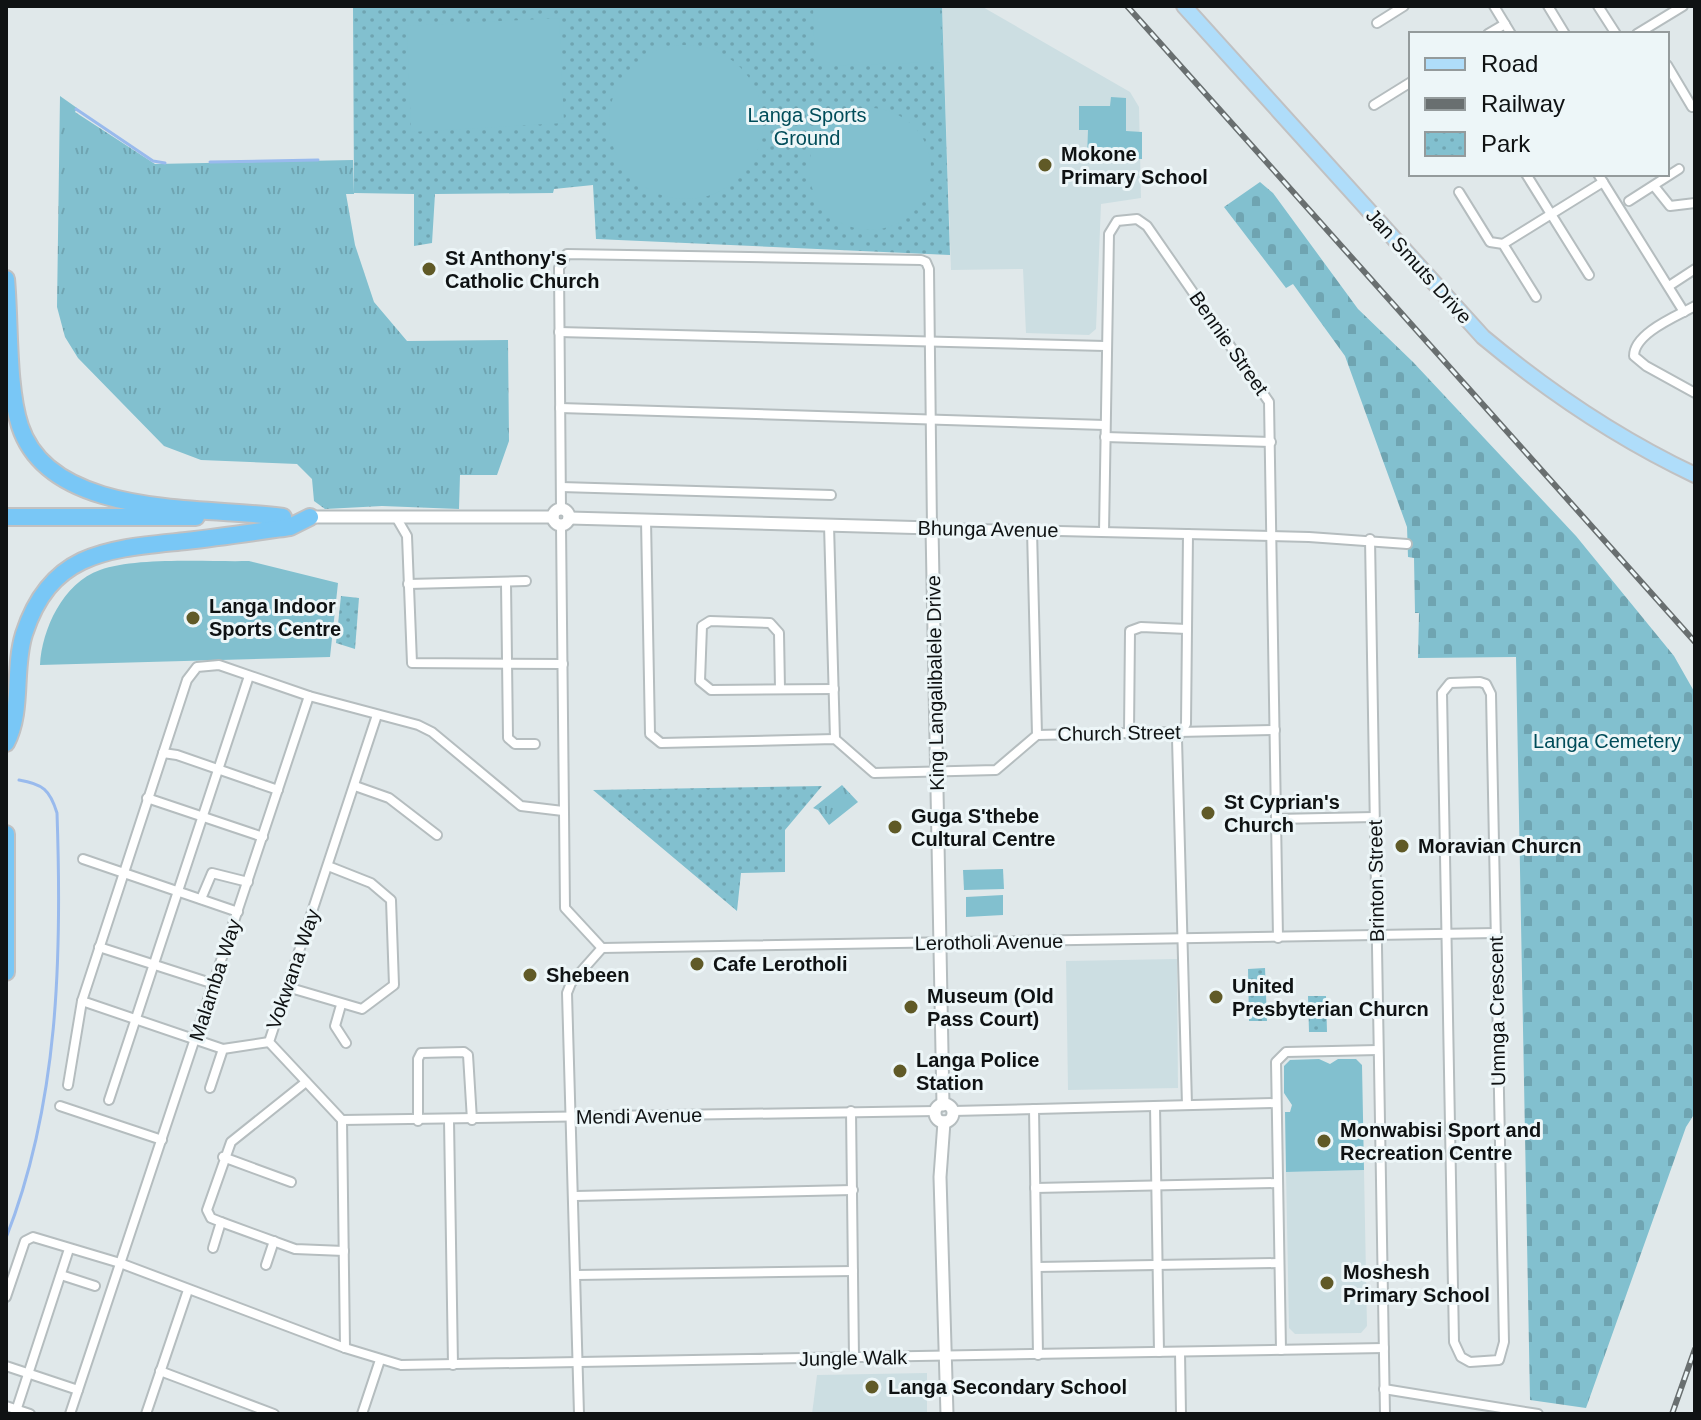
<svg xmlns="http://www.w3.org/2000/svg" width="1701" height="1420" font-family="Helvetica,sans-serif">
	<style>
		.built { fill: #ccdee2 }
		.grass { fill: url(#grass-tufts) }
		.cemetery { fill: url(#cemetery-stones) }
		.park { fill: url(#park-dots) }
		.pitch { fill: #82c0cf }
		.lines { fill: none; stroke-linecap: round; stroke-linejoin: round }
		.stream { stroke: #99baed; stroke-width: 3 }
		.minor-casing { stroke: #b5bdbf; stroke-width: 12 }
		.tertiary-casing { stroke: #b5bdbf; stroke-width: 15 }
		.primary-casing { stroke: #c1c1c2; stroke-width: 18 }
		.motorway-casing { stroke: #c1c1c2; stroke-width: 20 }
		.minor { stroke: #fff; stroke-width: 8 }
		.tertiary { stroke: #fff; stroke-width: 11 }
		.primary { stroke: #afddfa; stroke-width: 14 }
		.motorway { stroke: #79c7f6; stroke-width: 16 }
		.rail-casing { stroke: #696f70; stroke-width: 6 }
		.rail { stroke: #edf6f8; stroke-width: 3; stroke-dasharray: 9; stroke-linecap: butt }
		.poi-dot { fill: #605a27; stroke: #edf6f8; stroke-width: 3 }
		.labels { text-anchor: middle; stroke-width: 6; stroke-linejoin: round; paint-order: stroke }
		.park-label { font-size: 20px; fill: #004c59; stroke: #edf6f8 }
		.poi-label { font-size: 20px; font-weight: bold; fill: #0f1213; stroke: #edf6f8; text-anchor: start }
		.street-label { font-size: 20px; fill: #0f1213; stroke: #edf6f8 }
	</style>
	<defs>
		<pattern id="grass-tufts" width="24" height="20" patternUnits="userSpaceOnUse" patternTransform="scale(2)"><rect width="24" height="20" fill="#82c0cf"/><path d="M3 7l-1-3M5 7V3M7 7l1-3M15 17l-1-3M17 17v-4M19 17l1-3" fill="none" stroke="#6fa4b1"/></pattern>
		<pattern id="cemetery-stones" width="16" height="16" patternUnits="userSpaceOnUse" patternTransform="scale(2)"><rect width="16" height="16" fill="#82c0cf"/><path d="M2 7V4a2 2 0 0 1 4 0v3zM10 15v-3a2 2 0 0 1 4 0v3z" fill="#6fa4b1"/></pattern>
		<pattern id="park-dots" width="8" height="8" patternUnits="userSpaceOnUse" patternTransform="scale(2)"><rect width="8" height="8" fill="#82c0cf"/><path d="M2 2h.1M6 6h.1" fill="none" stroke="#6fa4b1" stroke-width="1.8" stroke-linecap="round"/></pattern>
	</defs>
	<rect width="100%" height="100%" fill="#e0e8ea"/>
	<g class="built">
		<path d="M942 6H981L1130 92 1139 107 1141 198 1101 204 1096 329 1089 335 1026 333 1023 269 951 270Z"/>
		<path d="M1177 959 1178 1088 1068 1090 1066 961Z"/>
		<path d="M1364 1170 1367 1326 1361 1333 1295 1334 1289 1328 1286 1172Z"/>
		<path d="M927 1373V1414H812L817 1375Z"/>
	</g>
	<g class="grass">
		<path d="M60 96 77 108 75 112 155 164 353 160 354 194H346L355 245 374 302 407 341 508 340 509 441 497 475H460L459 509 382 506 325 509 314 501 312 479 297 464 201 460 164 446 78 358 65 337 57 307Z"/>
		<path d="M842 785 858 802 829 825 818 810 813 808Z"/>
	</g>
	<path class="cemetery" d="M1260 182 1273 193 1358 309 1413 362 1576 536 1674 656 1695 693V1113L1686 1127 1586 1408 1530 1400 1516 657 1418 658 1419 613H1415L1414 558 1408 557 1407 527 1345 356 1293 284 1286 288 1224 207Z"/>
	<g class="park">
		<path d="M353 6H942L950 255 596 239 593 185 554 189 553 193 435 194 432 243 414 246V194L354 193Z"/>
		<path d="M341 596 359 598 355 649 336 643Z"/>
		<path d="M822 786 785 830V872L741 873 737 911 593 790Z"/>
		<path d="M1265 968 1267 1021H1249L1248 969Z"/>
		<path d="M1308 996H1326L1327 1032H1309Z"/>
	</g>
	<g class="pitch">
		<path d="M813 6H940L942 62 815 66Z"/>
		<path d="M559 18 564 123 411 132 407 26Z"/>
		<circle cx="686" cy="122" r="77"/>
		<path d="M1111 97 1126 98V131L1142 132V159L1087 158 1088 130H1079V106H1110Z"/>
		<circle cx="870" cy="169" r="61"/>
		<path d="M249 561 338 583 330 657 40 665C42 629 63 583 100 570 136 557 208 562 249 561Z"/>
		<path d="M1003 869 1004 889 964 890 963 870Z"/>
		<path d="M1003 895V915L966 917V897Z"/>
		<path d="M1319 1059 1330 1064 1338 1059H1356L1362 1065 1364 1170 1286 1172 1285 1112H1290L1292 1105 1284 1093V1066L1290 1060Z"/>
	</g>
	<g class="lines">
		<g class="stream">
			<path d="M76 109 153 161 165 163"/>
			<path d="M210 162 318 160"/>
			<path d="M6 1238C59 1103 62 956 57 813 50 790 43 784 19 780"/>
		</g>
		<defs>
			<g id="minor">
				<path d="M1494 6 1511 34"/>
				<path d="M1548 6 1565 34"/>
				<path d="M1598 6 1616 34"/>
				<path d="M1377 23 1404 6"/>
				<path d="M1488 34 1505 24"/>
				<path d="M1637 34 1683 6"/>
				<path d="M1667 65 1692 107"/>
				<path d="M1374 105 1411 82"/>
				<path d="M1526 174 1589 275"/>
				<path d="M1598 174 1684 312"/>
				<path d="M1654 186 1670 206 1695 203"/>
				<path d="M1459 192 1490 242 1503 244 1536 297"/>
				<path d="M1629 201 1679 169"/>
				<path d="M1503 244 1603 182"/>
				<path d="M1669 286 1695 269"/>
				<path d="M1695 306C1677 316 1634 333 1634 356L1646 366 1695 393"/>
				<path d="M559 332 1105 346"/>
				<path d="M560 408 1105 425"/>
				<path d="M1105 437 1271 442"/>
				<path d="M561 487 831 495"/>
				<path d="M561 509 559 268 567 254 921 260 926 262 929 269 932 528 1309 537 1407 544"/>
				<path d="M396 517 407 536 412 663 563 664"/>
				<path d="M646 520 650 734 661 743 835 739 874 773 996 770 1037 735 1275 730"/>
				<path d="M829 525 835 739"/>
				<path d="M561 526 565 908 602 948"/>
				<path d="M1032 530 1037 735"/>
				<path d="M1104 532 1109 234 1117 221 1137 219 1147 226 1269 402 1278 938"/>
				<path d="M1370 539 1385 1414"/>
				<path d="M506 583 508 738 515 744H535"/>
				<path d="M408 584 526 581"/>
				<path d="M1480 682 1486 684 1491 694 1504 1342 1499 1360 1470 1362 1461 1357 1454 1342 1442 693 1450 683Z"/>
				<path d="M780 689 779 633 770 623 710 621 702 626 700 681 711 690 834 689"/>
				<path d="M1129 732 1130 631 1141 627 1187 629"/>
				<path d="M163 753 177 755 278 790"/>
				<path d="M355 786 389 798 437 835"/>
				<path d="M147 798 263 837"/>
				<path d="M1276 819 1374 817"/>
				<path d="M83 859 238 912"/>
				<path d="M201 899 212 873 248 882"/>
				<path d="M99 947 214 984"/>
				<path d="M602 948 1496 933"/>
				<path d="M287 987 362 1009 394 985 391 900 371 883 328 866"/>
				<path d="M341 1005 335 1026 346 1043"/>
				<path d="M223 1049 82 1001 187 680 197 667 219 665 309 696 418 725 432 732 521 806 563 811"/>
				<path d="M306 1082 231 1142 207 1210 211 1218 221 1222 295 1249 344 1251"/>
				<path d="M68 1085 82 1001"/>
				<path d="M210 1088 223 1049 269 1042"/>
				<path d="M109 1100 249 676"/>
				<path d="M1187 1105 1177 739 1186 724 1188 534"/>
				<path d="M60 1106 162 1140"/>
				<path d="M1155 1106 1159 1352"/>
				<path d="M1034 1109 1038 1355"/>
				<path d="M851 1111 854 1358"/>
				<path d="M953 1111 1276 1103"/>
				<path d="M342 1120 936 1111"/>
				<path d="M449 1120 453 1365"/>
				<path d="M418 1121V1059L421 1053 464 1052 468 1055 472 1120"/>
				<path d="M223 1157 291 1182"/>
				<path d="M1035 1188 1278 1183"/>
				<path d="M575 1196 853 1190"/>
				<path d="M213 1248 221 1222"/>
				<path d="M266 1265 274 1241"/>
				<path d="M1037 1267 1279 1263"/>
				<path d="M61 1275 95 1286"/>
				<path d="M576 1275 853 1271"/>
				<path d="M6 1297 25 1241 33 1237 120 1263 345 1348 401 1365 1384 1348"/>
				<path d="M345 1348 342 1120 269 1042 377 715"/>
				<path d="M1281 1350 1276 1062 1286 1052 1378 1050"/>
				<path d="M1180 1352 1181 1414"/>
				<path d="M6 1366 78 1390"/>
				<path d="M160 1371 274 1414"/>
				<path d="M1384 1389 1538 1414"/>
				<path d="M6 1406 30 1414"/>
				<path d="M15 1414 69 1249"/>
				<path d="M70 1414 309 696"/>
				<path d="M146 1414 188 1290"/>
				<path d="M362 1414 380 1360"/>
				<path d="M579 1414 567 993 571 983 602 948"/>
			</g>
			<g id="tertiary">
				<circle cx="561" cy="517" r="8"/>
				<path d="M310 517H553"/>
				<path d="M569 518 932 528 943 1105"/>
				<circle cx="944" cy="1113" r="9"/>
				<path d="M944 1122 940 1177 947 1414"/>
			</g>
			<path id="primary" d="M1184 6 1483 337C1550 393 1617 438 1695 475"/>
			<g id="motorway">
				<path d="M6 279C10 321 7 387 20 426 50 519 203 506 283 517"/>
				<path d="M6 517H196"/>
				<path d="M6 743C23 711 13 669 24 634 51 550 110 549 186 541 221 537 255 532 290 527L310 517"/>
				<path d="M6 834V972"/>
			</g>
		</defs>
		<use href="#minor" class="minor-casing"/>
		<use href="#tertiary" class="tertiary-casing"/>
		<use href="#primary" class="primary-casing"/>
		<use href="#motorway" class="motorway-casing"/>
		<use href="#minor" class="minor"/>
		<use href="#tertiary" class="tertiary"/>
		<use href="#primary" class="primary"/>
		<use href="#motorway" class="motorway"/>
		<defs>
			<g id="rail">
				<path d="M1127 6 1695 642"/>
				<path d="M1672 1414 1695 1349"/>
			</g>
		</defs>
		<use href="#rail" class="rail-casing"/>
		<use href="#rail" class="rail"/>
	</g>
	<g class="poi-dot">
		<circle cx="1045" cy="165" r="8"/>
		<circle cx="429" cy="269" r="8"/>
		<circle cx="193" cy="618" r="8"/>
		<circle cx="1208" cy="813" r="8"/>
		<circle cx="895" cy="827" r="8"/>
		<circle cx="1402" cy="846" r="8"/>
		<circle cx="697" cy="964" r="8"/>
		<circle cx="530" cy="975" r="8"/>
		<circle cx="1216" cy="997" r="8"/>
		<circle cx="911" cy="1007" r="8"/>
		<circle cx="900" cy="1071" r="8"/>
		<circle cx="1324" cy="1141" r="8"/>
		<circle cx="1327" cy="1283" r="8"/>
		<circle cx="872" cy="1387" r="8"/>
	</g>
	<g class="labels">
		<g class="park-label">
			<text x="807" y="122">Langa Sports<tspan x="807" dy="23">Ground</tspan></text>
			<text x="1607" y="748">Langa Cemetery</text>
		</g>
		<g class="poi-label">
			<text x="1061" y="161">Mokone<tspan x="1061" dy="23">Primary School</tspan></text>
			<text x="445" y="265">St Anthony's<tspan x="445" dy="23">Catholic Church</tspan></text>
			<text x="209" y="613">Langa Indoor<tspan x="209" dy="23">Sports Centre</tspan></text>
			<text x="1224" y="809">St Cyprian's<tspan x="1224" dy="23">Church</tspan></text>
			<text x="911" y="823">Guga S'thebe<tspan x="911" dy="23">Cultural Centre</tspan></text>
			<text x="1418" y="853">Moravian Churcn</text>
			<text x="713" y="971">Cafe Lerotholi</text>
			<text x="546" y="982">Shebeen</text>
			<text x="1232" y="993">United<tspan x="1232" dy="23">Presbyterian Churcn</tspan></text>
			<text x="927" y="1003">Museum (Old<tspan x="927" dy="23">Pass Court)</tspan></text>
			<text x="916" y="1067">Langa Police<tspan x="916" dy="23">Station</tspan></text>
			<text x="1340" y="1137">Monwabisi Sport and<tspan x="1340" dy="23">Recreation Centre</tspan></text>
			<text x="1343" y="1279">Moshesh<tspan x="1343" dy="23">Primary School</tspan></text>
			<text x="888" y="1394">Langa Secondary School</text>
		</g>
		<g class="street-label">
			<text transform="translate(1419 266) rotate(48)" y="7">Jan Smuts Drive</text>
			<text transform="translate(1229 343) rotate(55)" y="7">Bennie Street</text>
			<text transform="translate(988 529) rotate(1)" y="7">Bhunga Avenue</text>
			<text transform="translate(935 683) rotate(-91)" y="7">King Langalibalele Drive</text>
			<text transform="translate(1119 733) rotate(-1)" y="7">Church Street</text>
			<text transform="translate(1376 881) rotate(-91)" y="7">Brinton Street</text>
			<text transform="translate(989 942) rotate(-1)" y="7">Lerotholi Avenue</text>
			<text transform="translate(293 969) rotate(-71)" y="7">Vokwana Way</text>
			<text transform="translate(215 980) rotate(-72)" y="7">Malamba Way</text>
			<text transform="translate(1497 1011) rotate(-91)" y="7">Umnga Crescent</text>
			<text transform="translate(639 1116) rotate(-1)" y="7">Mendi Avenue</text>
			<text transform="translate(853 1358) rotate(-1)" y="7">Jungle Walk</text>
		</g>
	</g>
	<rect width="1701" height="1420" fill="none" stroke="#0f1213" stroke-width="16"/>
	<rect x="1409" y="32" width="260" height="144" fill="#edf6f8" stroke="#949b9c" stroke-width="2"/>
	<rect x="1425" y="58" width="40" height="12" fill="#afddfa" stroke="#949b9c" stroke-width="2"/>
	<text x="1481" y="72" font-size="24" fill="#0f1213">Road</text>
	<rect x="1425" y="98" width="40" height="12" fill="#696f70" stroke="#949b9c" stroke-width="2"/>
	<text x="1481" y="112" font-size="24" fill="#0f1213">Railway</text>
	<rect x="1425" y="132" width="40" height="24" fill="url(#park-dots)" stroke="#949b9c" stroke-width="2"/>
	<text x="1481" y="152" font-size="24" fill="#0f1213">Park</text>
</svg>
